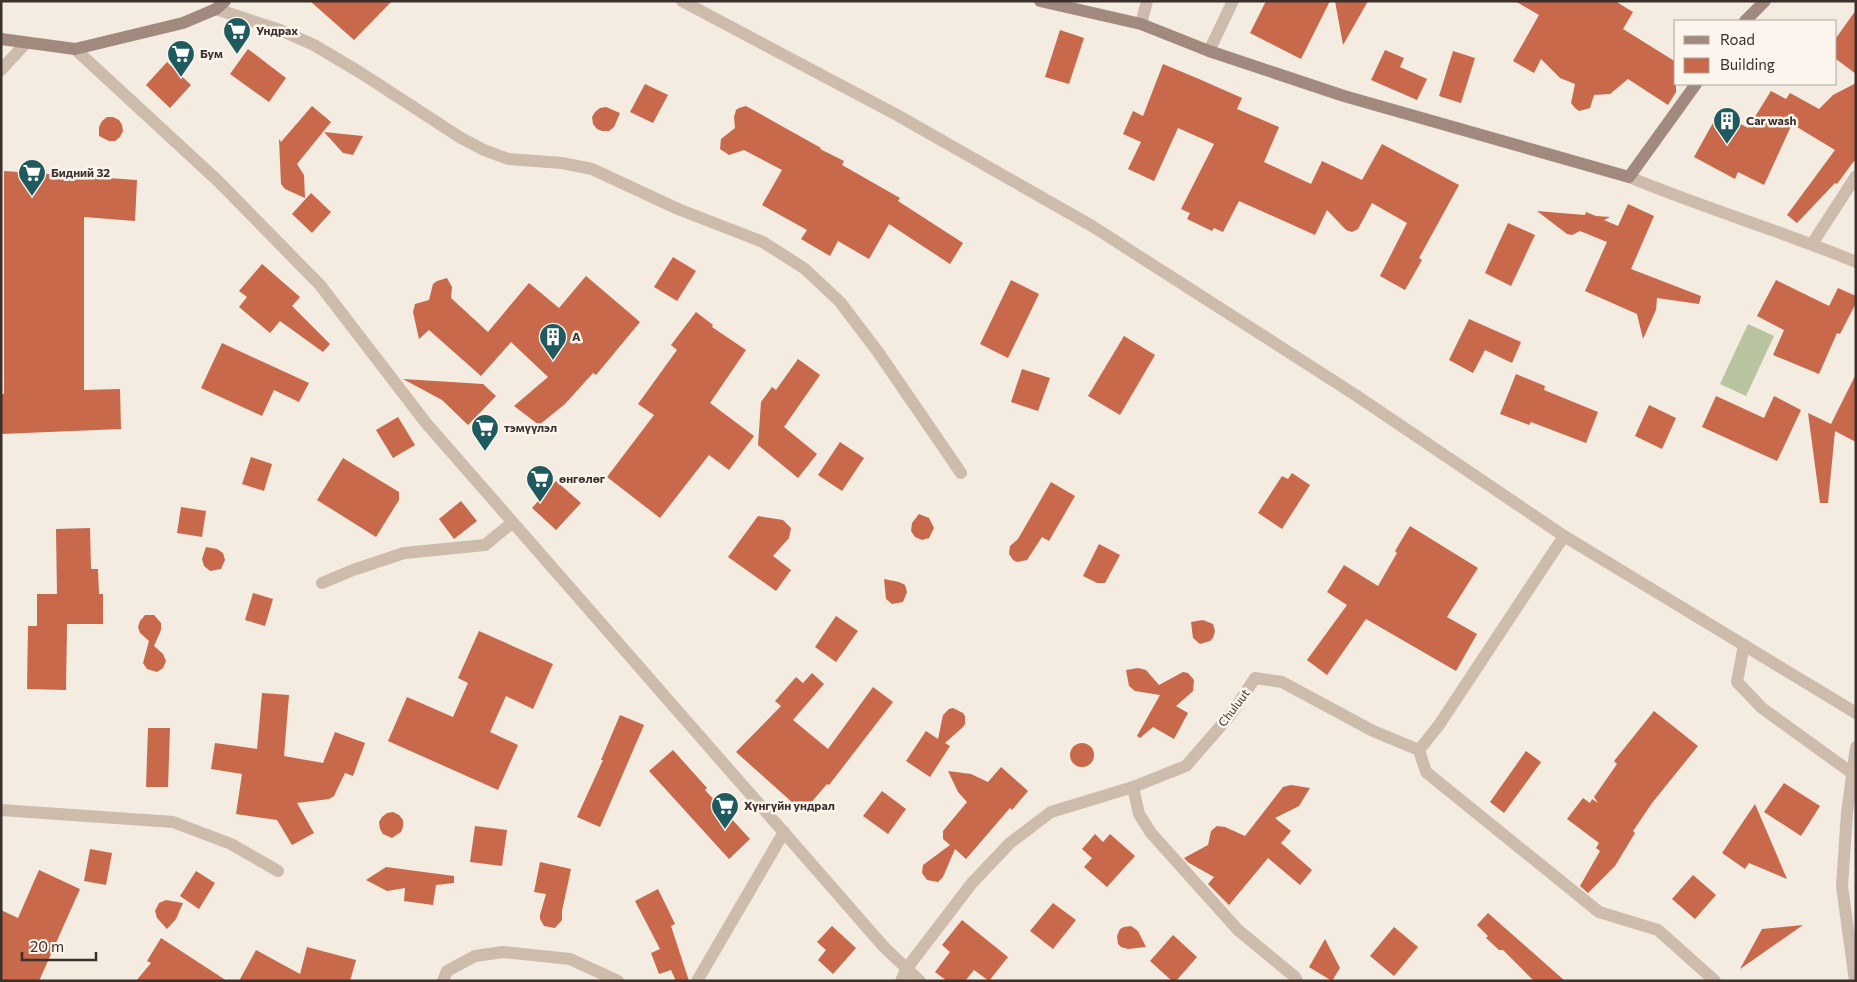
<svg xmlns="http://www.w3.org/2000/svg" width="1857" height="982" font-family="Commissioner,sans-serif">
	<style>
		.green { fill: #b8c4a0 }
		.building { fill: #c8694b }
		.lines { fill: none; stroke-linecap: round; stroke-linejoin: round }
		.street { stroke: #cdbbac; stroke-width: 12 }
		.secondary { stroke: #a18a7d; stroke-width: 12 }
		.labels { text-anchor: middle; stroke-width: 5; stroke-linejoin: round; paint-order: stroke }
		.poi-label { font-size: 12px; font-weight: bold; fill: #3b302b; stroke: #fbf5ee; text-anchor: start }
		.street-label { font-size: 12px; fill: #3b302b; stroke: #fbf5ee }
	</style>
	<rect width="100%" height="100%" fill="#f4ebe1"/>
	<path class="green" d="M1748 324 1774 336 1746 396 1720 384Z"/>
	<g class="building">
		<path d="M310 1H392L354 40Z"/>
		<path d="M1266 1H1330L1301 59 1250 33Z"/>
		<path d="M1335 1H1368L1343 45Z"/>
		<path d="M1515 1H1615L1633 12 1623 29 1676 62V92L1668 105 1628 79 1610 94 1594 95 1590 108 1579 111 1575 108 1571 103 1575 84 1560 78 1541 59 1534 73 1513 61 1539 15Z"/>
		<path d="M1856 10V74L1836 59V38Z"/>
		<path d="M1060 30 1084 38 1069 84 1045 77Z"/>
		<path d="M248 49 286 78 269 102 230 74Z"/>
		<path d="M1385 50 1404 58 1400 67 1427 79 1417 100 1371 80Z"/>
		<path d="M1453 51 1475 58 1461 103 1439 96Z"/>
		<path d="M167 62 191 85 170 108 146 85Z"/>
		<path d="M1163 64 1199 79 1242 98 1237 109 1279 127 1264 162 1311 184 1322 161 1362 180 1382 144 1459 185 1419 258 1422 260 1405 290 1380 276 1407 223 1372 203 1358 229 1352 232 1346 230 1327 210 1315 235 1239 201 1223 232 1214 228 1212 231 1187 219 1190 213 1181 209 1214 144 1178 128 1154 181 1128 169 1141 142 1123 134 1133 111 1143 116Z"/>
		<path d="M1856 83V162L1854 161 1837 184 1835 183 1797 223 1787 215 1835 150 1792 124 1764 185 1738 172 1735 179 1694 157 1719 112 1748 128 1771 91 1786 99 1790 93 1819 109 1833 95Z"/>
		<path d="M645 84 668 95 653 123 630 112Z"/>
		<path d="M312 106 331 122 297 164 304 175 305 198 285 189 281 184 279 139 281 142Z"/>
		<path d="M746 106 821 148 820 149 844 161 842 165 900 198 898 201 963 243 950 264 889 224 869 259 838 241 830 256 801 239 807 230 762 205 782 170 744 150 729 155 720 149 721 139 735 128 734 117 736 110 739 108Z"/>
		<path d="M606 107 620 113 614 127 609 131H602L597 129 593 124 592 117 595 112 600 108Z"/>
		<path d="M107 117H113L119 120 122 125 123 131 120 137 115 141H109L99 136V127L102 121Z"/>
		<path d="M324 132 363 136 353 155 343 153Z"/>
		<path d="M4 171 137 180 135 221 84 217V390L120 389 121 429 1 434V394H4Z"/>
		<path d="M311 193 331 212 312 233 292 214Z"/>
		<path d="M1628 204 1654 216 1631 269 1701 296 1699 304 1657 298 1656 310 1643 339 1637 314 1585 291 1607 242 1580 231 1572 235 1567 234 1537 211 1585 215 1586 212 1596 216 1610 217 1604 220 1618 226Z"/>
		<path d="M1508 223 1535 235 1511 286 1485 273Z"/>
		<path d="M673 257 696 271 677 301 654 287Z"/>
		<path d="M262 264 300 297 292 306 330 344 323 352 280 321 270 333 239 307 247 297 239 291Z"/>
		<path d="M586 276 640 322 596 375 593 373 565 404 539 425 514 406 548 377 511 342 481 376 429 330 419 339 413 312 415 304 429 300 433 284 437 281 447 278 452 287 451 298 488 332 529 283 559 308Z"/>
		<path d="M1011 280 1039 294 1008 358 980 344Z"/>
		<path d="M1776 280 1829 306 1838 288 1856 296V303L1840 334 1837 333 1819 374 1773 355 1784 330 1757 316Z"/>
		<path d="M696 312 713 325 712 327 746 350 710 403 754 436 729 470 709 455 660 518 607 477 654 415 638 404 677 350 671 345Z"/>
		<path d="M1469 319 1521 342 1512 363 1485 350 1473 373 1449 360Z"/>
		<path d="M1124 336 1155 355 1120 415 1088 396Z"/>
		<path d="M222 343 309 383 299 402 274 390 262 416 201 388Z"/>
		<path d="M798 359 820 375 784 427 817 454 798 478 758 445 761 402 772 387 776 390Z"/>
		<path d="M1022 369 1050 378 1038 411 1011 402Z"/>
		<path d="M1516 374 1545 386 1544 390 1598 412 1586 443 1531 422 1529 425 1500 414Z"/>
		<path d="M1856 374V442L1835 431 1828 503H1820L1808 413 1831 424Z"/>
		<path d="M403 379 483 384 496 396 468 425 442 400Z"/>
		<path d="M1716 396 1764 418 1774 396 1801 410 1777 461 1702 427Z"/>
		<path d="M1649 405 1676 418 1662 449 1635 436Z"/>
		<path d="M398 417 415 445 393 458 376 430Z"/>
		<path d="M840 442 864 458 842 491 818 475Z"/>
		<path d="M251 457 272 464 264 491 242 484Z"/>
		<path d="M343 458 399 492V500L376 537 317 500Z"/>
		<path d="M1292 473 1310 485 1282 529 1258 513 1282 476 1288 479Z"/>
		<path d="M556 481 581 503 556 530 532 508Z"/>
		<path d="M1051 482 1075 496 1049 541 1042 537 1027 560 1017 562 1013 560 1009 554 1010 546 1018 539Z"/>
		<path d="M461 501 477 521 454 539 439 519Z"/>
		<path d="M181 507 206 511 202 537 177 533Z"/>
		<path d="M919 514 929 518 934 528 929 538 922 540 915 537 911 531 912 523Z"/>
		<path d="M758 516 783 520 791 528 789 538 773 556 791 570 776 591 728 557Z"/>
		<path d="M1410 526 1478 568 1447 617 1477 634 1456 671 1366 619 1327 675 1307 660 1347 605 1327 592 1344 565 1378 586 1397 553 1395 551Z"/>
		<path d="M90 528 91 569H98L99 594H103V624H67L66 690 27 689 28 626H37V594H57L56 529Z"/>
		<path d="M1099 544 1120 555 1105 583H1097L1083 576Z"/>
		<path d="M206 547 217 549 223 553 225 560 221 569 210 571 204 566 202 559Z"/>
		<path d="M884 579 899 582 905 585 907 592 903 602 892 604 886 599Z"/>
		<path d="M253 593 273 599 265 626 245 620Z"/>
		<path d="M145 615H154L161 623V630L154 646 163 654 166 661 163 668 157 672 147 669 143 663 149 641 140 633 138 627 140 621Z"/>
		<path d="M836 616 858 631 836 662 815 647Z"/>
		<path d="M1203 620 1213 624 1215 631 1213 638 1210 641 1200 644 1193 638 1191 622Z"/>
		<path d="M479 631 553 664 533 709 506 696 490 732 518 745 498 790 388 741 407 697 453 717 468 683 458 678Z"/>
		<path d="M1138 668 1146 670 1159 685 1183 672 1188 673 1194 680 1193 691 1176 706 1188 713 1174 739 1153 727 1140 738 1137 736 1160 695 1135 691 1129 686 1126 670Z"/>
		<path d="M812 673 824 684 793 720 828 749 873 687 893 702 829 785 827 784 803 812 736 752 781 706 775 701 796 677 803 683Z"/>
		<path d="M262 693 289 695 284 756 323 763 335 732 365 743 353 776 345 773 334 796 329 799 297 803 314 833 292 845 277 820 236 814 242 774 211 769 215 743 257 749Z"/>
		<path d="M953 708 963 713 965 716V724L963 727 945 743 950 746 930 777 906 761 926 731 938 739 943 715 949 709Z"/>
		<path d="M1654 711 1698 746 1652 803 1633 831 1635 833 1615 866 1588 893 1580 886 1600 851 1596 848 1599 843 1567 819 1583 798 1590 803 1592 799 1598 803 1594 797 1617 764 1614 761Z"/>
		<path d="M620 715 644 725 600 827 577 817 603 760H601Z"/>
		<path d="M148 728H170L168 787H146Z"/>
		<circle cx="1082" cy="755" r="12"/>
		<path d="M673 750 707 788 705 790 750 839 729 859 649 771Z"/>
		<path d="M1526 751 1541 762 1504 813 1490 802Z"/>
		<path d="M1001 767 1028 791 1012 810 1010 808 966 859 955 849 943 877 938 882 927 880 922 873 923 865 950 845 943 839V831L967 802 958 792 948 771 971 774 988 782Z"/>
		<path d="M1784 783 1820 806 1801 836 1764 812Z"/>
		<path d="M1291 785 1310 788 1299 806 1275 818 1291 831 1281 843 1312 870 1300 885 1268 858 1229 905 1208 884 1214 877 1189 863 1184 858 1208 845 1211 831 1217 826 1225 827 1245 836 1283 787Z"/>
		<path d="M882 791 906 809 888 834 863 816Z"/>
		<path d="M1755 804 1787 879 1749 863 1745 869 1722 853Z"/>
		<path d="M393 812 399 815 403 820V827L401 832 392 838 383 834 380 829 379 822 382 817 387 813Z"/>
		<path d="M475 826 507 830 502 866 470 862Z"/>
		<path d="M1095 834 1103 842 1110 834 1135 856 1107 887 1084 867 1092 858 1082 849Z"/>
		<path d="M90 849 112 853 106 885 84 881Z"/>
		<path d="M540 862 571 869 562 911V920L555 928 544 926 540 919V915L546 894 534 892Z"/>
		<path d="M386 867 454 876V883L436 885 433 905 404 901 405 888 387 891 366 880Z"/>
		<path d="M39 870 80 889 39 981H1V910L18 918Z"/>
		<path d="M196 871 215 883 199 909 180 896Z"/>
		<path d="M1693 875 1716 895 1695 919 1672 899Z"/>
		<path d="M658 889 675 924 671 926 689 981H676L671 970 659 974 651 953 660 949 635 901Z"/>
		<path d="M166 900 183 903 176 919 167 929 157 918 155 911 159 903Z"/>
		<path d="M1053 903 1076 920 1053 949 1030 931Z"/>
		<path d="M1488 913 1514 936 1565 981H1534L1503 950H1499L1486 938 1488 936 1477 925Z"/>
		<path d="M962 920 1008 957 989 981 974 970 965 981H947L935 972 950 952 942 945Z"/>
		<path d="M1803 925 1740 969 1762 929Z"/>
		<path d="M832 926 856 948 833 974 818 960 826 950 817 942Z"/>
		<path d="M1131 926 1138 931 1146 947 1128 949 1121 947 1118 944 1117 936 1120 929 1124 927Z"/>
		<path d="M1394 927 1418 947 1394 976 1370 956Z"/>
		<path d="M1173 935 1197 957 1176 981H1172L1150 961Z"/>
		<path d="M161 938 227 981H136L151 963 147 961Z"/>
		<path d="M1325 939 1340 968 1332 981 1309 967Z"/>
		<path d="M307 947 356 960 350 981H239L256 950 300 974Z"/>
	</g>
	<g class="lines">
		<g class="street">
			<path d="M682 1 897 115 1092 226 1357 396 1564 536 1856 713"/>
			<path d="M216 9 280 30 314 45 361 73 461 138 484 150 508 159 562 163 592 169 678 209 763 242 805 269 840 302 878 352 961 473"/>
			<path d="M1141 24 1147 1"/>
			<path d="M75 49 218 181 320 285 426 423 884 947 920 981"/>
			<path d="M1209 51 1233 1"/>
			<path d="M1 70 26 43"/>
			<path d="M1629 177C1704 208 1781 231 1856 262"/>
			<path d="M1812 244 1856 176"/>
			<path d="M322 583 353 570 404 553 485 545 512 523"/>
			<path d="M1744 645 1737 682 1762 708 1856 776"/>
			<path d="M1419 750 1426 772 1599 912 1658 930 1715 981"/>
			<path d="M1133 787 1139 814 1151 833 1238 930 1295 977 1297 981"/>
			<path d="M1 810 173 822 231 844 278 871"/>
			<path d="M443 981 447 971 475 956 503 952 570 959 618 981"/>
			<path d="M697 981 784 832"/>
			<path d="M901 981 907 968 972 883 1010 843 1051 812 1133 787 1186 766 1232 713 1255 678 1282 682 1373 731 1419 750 1439 725 1564 536"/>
			<path d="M1855 981 1842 886 1847 813 1856 747"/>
		</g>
		<g class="secondary">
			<path d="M1040 1 1141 24 1209 51 1344 96 1629 177 1696 84"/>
			<path d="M1745 21 1765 1"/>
			<path d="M1 39 75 49 183 23 216 9 225 1"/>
		</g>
	</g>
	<defs>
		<symbol id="supermarket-pin" viewBox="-11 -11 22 30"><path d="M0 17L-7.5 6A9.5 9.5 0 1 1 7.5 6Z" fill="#1f5a5e" stroke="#fbf5ee"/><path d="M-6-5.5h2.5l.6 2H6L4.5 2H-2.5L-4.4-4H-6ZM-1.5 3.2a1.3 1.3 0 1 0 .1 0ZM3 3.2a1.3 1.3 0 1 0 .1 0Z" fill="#fff"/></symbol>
		<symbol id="building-pin" viewBox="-11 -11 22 30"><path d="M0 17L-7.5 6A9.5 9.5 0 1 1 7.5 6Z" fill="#1f5a5e" stroke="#fbf5ee"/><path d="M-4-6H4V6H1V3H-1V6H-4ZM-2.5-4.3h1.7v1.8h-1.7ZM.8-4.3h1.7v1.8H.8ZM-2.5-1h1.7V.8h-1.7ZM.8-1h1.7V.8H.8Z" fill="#fff"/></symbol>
	</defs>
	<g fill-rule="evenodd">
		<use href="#supermarket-pin" x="221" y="15" width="32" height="43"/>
		<use href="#supermarket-pin" x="165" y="38" width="32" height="43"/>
		<use href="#building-pin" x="1711" y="105" width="32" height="43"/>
		<use href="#supermarket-pin" x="16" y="157" width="32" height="43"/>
		<use href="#building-pin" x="537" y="321" width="32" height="43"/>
		<use href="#supermarket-pin" x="469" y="412" width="32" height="43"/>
		<use href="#supermarket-pin" x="524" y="463" width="32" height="43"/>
		<use href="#supermarket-pin" x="709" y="790" width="32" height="43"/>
	</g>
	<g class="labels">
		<g class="poi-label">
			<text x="256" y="35">Ундрах</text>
			<text x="200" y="58">Бум</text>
			<text x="1746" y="125">Car wash</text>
			<text x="51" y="177">Бидний 32</text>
			<text x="572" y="341">A</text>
			<text x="504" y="432">тэмүүлэл</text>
			<text x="559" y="483">өнгөлөг</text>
			<text x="744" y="810">Хүнгүйн ундрал</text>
		</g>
		<g class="street-label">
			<text transform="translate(1234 708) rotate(-53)" y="4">Chuluut</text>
		</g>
	</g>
	<rect width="1857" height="982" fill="none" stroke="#3b302b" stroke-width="5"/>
	<rect x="1674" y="20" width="162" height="65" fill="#fbf5ee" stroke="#aea6a0"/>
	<rect x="1684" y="36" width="25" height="8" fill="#a18a7d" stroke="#aea6a0"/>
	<text x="1720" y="45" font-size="15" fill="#3b302b">Road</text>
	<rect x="1684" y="58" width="25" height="15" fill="#c8694b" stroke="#aea6a0"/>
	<text x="1720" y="70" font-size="15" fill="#3b302b">Building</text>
	<path d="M22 952v8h74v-8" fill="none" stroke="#3b302b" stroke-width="2.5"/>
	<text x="30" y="952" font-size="15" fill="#3b302b" stroke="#fbf5ee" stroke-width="4" paint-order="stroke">20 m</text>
</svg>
